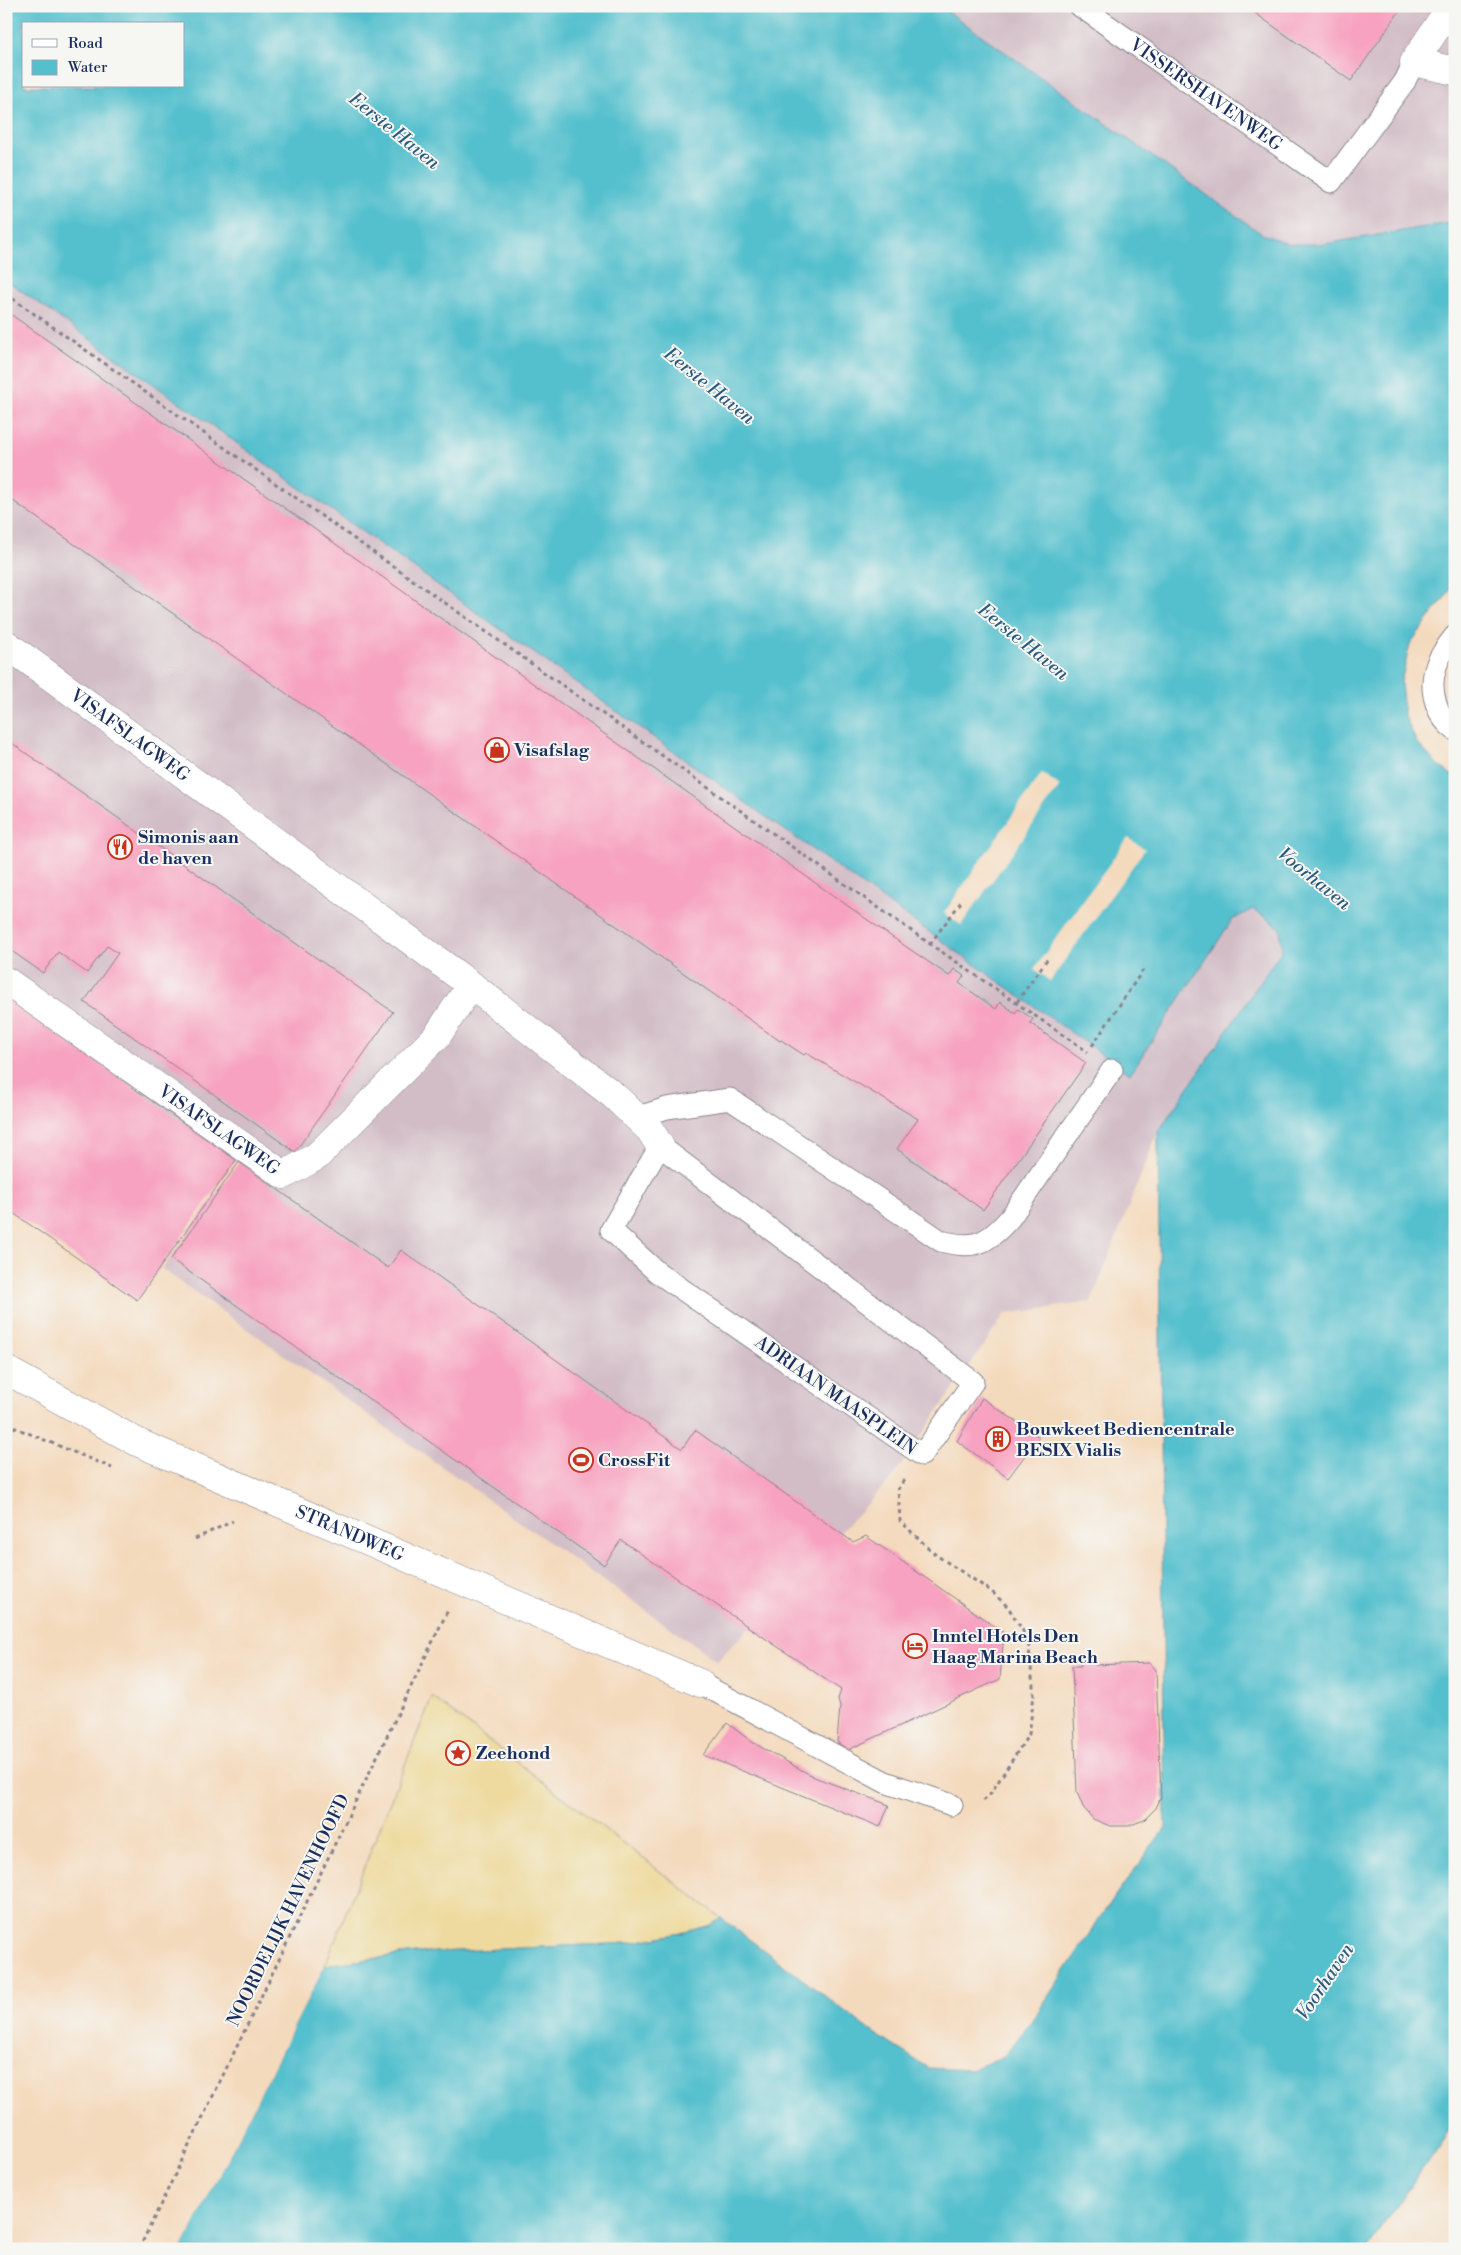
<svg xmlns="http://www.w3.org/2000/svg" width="1461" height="2255" font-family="'Libre Bodoni',serif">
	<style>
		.industrial { fill: #d2bdc6 }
		.sand { fill: #eeda9e; stroke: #84847e }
		.water { fill: #54c0cd; stroke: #387896; fill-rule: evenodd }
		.pier { fill: #f4dabd }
		.building { fill: #f7a2c0 }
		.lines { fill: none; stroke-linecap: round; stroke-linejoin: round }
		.service-casing { stroke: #88848e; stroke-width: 23 }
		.minor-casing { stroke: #88848e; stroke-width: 29 }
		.path { stroke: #88848e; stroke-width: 3; stroke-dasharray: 4 4; stroke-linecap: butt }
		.service { stroke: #fff; stroke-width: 21 }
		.minor { stroke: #fff; stroke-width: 28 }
		.labels { text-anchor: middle; stroke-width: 4; stroke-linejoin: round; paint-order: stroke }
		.street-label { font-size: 18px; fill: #1b2f5e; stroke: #f6f6f2 }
		.poi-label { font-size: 18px; font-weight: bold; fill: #1b2f5e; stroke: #f6f6f2; text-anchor: start }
		.water-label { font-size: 19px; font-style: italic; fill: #2c5a7f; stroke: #f6f6f2 }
	</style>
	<rect width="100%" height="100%" fill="#f6f6f2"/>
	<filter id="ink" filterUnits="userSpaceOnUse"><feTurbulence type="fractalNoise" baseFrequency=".02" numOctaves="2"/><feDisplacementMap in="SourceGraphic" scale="10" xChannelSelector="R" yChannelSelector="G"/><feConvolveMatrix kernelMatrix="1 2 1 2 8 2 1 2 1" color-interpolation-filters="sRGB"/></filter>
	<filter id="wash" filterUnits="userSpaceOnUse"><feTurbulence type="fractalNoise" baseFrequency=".0096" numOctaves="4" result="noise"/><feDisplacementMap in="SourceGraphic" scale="20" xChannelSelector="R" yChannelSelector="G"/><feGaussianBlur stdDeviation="1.12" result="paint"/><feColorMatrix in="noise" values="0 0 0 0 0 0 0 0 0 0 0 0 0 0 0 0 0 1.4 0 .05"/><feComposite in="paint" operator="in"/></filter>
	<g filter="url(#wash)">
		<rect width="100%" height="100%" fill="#f4dabd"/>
		<g class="industrial">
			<path d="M940 6H1455V222L1324 244H1289L1262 234Z"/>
			<path d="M6 280 1130 1073 1232 920 1253 909 1280 928 1282 950 1158 1132 1091 1302 1005 1314 893 1477 717 1661 162 1269 239 1162 6 998Z"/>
		</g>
		<path class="sand" d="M432 1697 721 1918 711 1925 681 1933 629 1943 416 1953 325 1965Z"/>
		<path class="water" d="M6 6H940L1262 234 1289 244H1324L1455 222V584L1410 644 1401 682 1404 714 1417 743 1439 766 1455 777V2122L1367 2249H182L325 1965 416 1953 629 1943 681 1933 711 1925 721 1918 874 2033 928 2068 971 2070 1004 2056 1032 2021 1101 1916 1165 1828 1158 1132 1282 950 1280 928 1253 909 1232 920 1130 1074 6 280ZM24 24H184V86H24Z"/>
		<g class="pier">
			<path d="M1042 773 1060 786 961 925 944 913Z"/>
			<path d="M1128 838 1145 849 1050 981 1034 969Z"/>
			<path d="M326 1963 182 2249H179L323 1964Z"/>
		</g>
		<g id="blocks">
			<g class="building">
				<path d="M1245 6H1403L1351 81Z"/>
				<path d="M6 311 889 935 949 976 954 969 964 976 959 983 996 1009 1000 1002 1015 1013 1018 1009 1033 1019 1030 1023 1086 1063 983 1210 897 1149 918 1119 806 1053 804 1055 781 1040 780 1041 6 496Z"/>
				<path d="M6 739 393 1012 295 1152 84 1002 118 953 107 946 87 973 58 952 43 973 6 947Z"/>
				<path d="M6 998 236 1160 137 1300 6 1208Z"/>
				<path d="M239 1162 388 1268 401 1250 682 1449 695 1430 853 1542 866 1536 1004 1633 1000 1679 848 1750 837 1742 840 1706 838 1699 841 1690 621 1540 604 1565 171 1259Z"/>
				<path d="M982 1398 1039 1437 1008 1478 957 1441Z"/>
				<path d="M1080 1661H1095V1665L1150 1663 1156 1670 1161 1797 1156 1808 1144 1820 1128 1826H1110L1093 1819 1083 1807 1077 1792 1072 1666H1081Z"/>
				<path d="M727 1723 752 1742 814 1777 889 1805 880 1827 703 1755Z"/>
			</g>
		</g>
	</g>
	<g filter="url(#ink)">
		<use href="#blocks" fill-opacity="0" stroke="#88848e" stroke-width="1"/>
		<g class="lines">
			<defs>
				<g id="service">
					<path id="s1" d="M1080 6 1331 182 1405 81 1414 62"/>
					<path d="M1455 636C1447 646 1438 657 1435 670 1429 691 1437 718 1455 730"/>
					<path d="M635 1118 667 1108 730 1099 941 1241C974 1250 987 1244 1010 1218L1112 1070"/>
					<path d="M660 1146 973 1382 922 1455 657 1272 611 1230Z"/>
					<path d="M700 1683 885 1782 952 1805"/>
				</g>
				<g id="minor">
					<path d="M1451 6 1414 62 1455 71"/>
					<path id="s2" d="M6 644 471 985 613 1095 650 1130 660 1146"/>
					<path id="s3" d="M6 981 284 1175 317 1156 437 1036 471 985"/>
					<path id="s4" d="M6 1370 139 1443 700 1683"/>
				</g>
			</defs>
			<use href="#service" class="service-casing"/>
			<use href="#minor" class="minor-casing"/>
			<g class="path">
				<path d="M6 294 930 944 1088 1052"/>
				<path d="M930 944 961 902"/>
				<path d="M1017 1002 1048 958"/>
				<path d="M1092 1046 1143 970"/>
				<path d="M6 1424 112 1468"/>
				<path d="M904 1480 898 1489 900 1521 936 1555 991 1591 1008 1607 1028 1639 1034 1695 1029 1734 989 1796 982 1802"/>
				<path d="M195 1539 233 1521"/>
				<path d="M139 2249 448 1610"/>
			</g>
			<use href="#service" class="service"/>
			<use href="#minor" class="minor"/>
		</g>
	</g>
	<defs>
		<symbol id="shop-ring" viewBox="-11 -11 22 22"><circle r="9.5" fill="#f6f6f2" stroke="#c8321e" stroke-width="1.5"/><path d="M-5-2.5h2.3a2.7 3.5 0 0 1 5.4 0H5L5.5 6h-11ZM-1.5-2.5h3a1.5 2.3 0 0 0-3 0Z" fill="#c8321e"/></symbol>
		<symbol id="restaurant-ring" viewBox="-11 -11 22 22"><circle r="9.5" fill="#f6f6f2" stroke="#c8321e" stroke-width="1.5"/><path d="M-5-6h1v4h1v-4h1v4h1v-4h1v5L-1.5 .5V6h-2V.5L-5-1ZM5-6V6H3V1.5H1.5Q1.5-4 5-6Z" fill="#c8321e"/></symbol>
		<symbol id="building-ring" viewBox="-11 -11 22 22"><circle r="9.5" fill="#f6f6f2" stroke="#c8321e" stroke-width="1.5"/><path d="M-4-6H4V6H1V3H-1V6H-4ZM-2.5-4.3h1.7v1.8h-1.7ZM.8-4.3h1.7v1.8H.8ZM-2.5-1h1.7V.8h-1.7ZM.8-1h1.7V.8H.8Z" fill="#c8321e"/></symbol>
		<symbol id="stadium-ring" viewBox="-11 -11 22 22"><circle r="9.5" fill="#f6f6f2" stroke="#c8321e" stroke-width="1.5"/><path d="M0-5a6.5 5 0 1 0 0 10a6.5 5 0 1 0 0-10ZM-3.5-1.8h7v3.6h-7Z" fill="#c8321e"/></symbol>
		<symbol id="hotel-ring" viewBox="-11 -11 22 22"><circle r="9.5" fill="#f6f6f2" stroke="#c8321e" stroke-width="1.5"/><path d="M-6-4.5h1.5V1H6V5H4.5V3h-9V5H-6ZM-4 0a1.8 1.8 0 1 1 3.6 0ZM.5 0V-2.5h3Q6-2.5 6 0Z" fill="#c8321e"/></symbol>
		<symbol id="sight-ring" viewBox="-11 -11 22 22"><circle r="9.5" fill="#f6f6f2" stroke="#c8321e" stroke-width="1.5"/><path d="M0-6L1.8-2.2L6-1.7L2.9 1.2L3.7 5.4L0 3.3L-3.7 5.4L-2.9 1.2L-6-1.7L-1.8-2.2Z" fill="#c8321e"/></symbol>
	</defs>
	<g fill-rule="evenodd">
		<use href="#shop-ring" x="483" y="736" width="28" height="28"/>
		<use href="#restaurant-ring" x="106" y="833" width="28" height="28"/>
		<use href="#building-ring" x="984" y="1425" width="28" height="28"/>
		<use href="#stadium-ring" x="567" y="1446" width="28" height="28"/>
		<use href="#hotel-ring" x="901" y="1632" width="28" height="28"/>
		<use href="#sight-ring" x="444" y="1739" width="28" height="28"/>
	</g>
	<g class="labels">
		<g class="street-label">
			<text dy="6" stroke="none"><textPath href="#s1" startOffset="154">VISSERSHAVENWEG</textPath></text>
			<text dy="6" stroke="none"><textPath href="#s2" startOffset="154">VISAFSLAGWEG</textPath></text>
			<text dy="6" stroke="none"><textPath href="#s3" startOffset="260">VISAFSLAGWEG</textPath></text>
			<text transform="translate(836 1395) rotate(35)" y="6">ADRIAAN MAASPLEIN</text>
			<text dy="6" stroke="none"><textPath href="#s4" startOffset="381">STRANDWEG</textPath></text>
			<text transform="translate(288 1910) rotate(-64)" y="6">NOORDELIJK HAVENHOOFD</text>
		</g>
		<g class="poi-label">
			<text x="514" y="756">Visafslag</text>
			<text x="138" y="843">Simonis aan<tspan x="138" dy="21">de haven</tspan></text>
			<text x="1016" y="1435">Bouwkeet Bediencentrale<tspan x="1016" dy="21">BESIX Vialis</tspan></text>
			<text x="598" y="1466">CrossFit</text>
			<text x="932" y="1642">Inntel Hotels Den<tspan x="932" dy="21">Haag Marina Beach</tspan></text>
			<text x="476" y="1759">Zeehond</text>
		</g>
		<g class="water-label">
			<text transform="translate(395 130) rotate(39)" y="7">Eerste Haven</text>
			<text transform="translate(710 385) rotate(39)" y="7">Eerste Haven</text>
			<text transform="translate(1024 641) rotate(39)" y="7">Eerste Haven</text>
			<text transform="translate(1315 878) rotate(39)" y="7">Voorhaven</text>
			<text transform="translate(1324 1981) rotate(-56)" y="7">Voorhaven</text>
		</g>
	</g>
	<rect width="1461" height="2255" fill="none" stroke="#f6f6f2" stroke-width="25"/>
	<rect x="22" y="22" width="162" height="65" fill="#f6f6f2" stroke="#9ea6b7"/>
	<rect x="32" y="39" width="25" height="8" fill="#ffffff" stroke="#9ea6b7"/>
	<text x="68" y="48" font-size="15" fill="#1b2f5e">Road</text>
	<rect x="32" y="60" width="25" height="15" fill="#54c0cd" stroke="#9ea6b7"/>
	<text x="68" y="72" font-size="15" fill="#1b2f5e">Water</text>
</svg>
